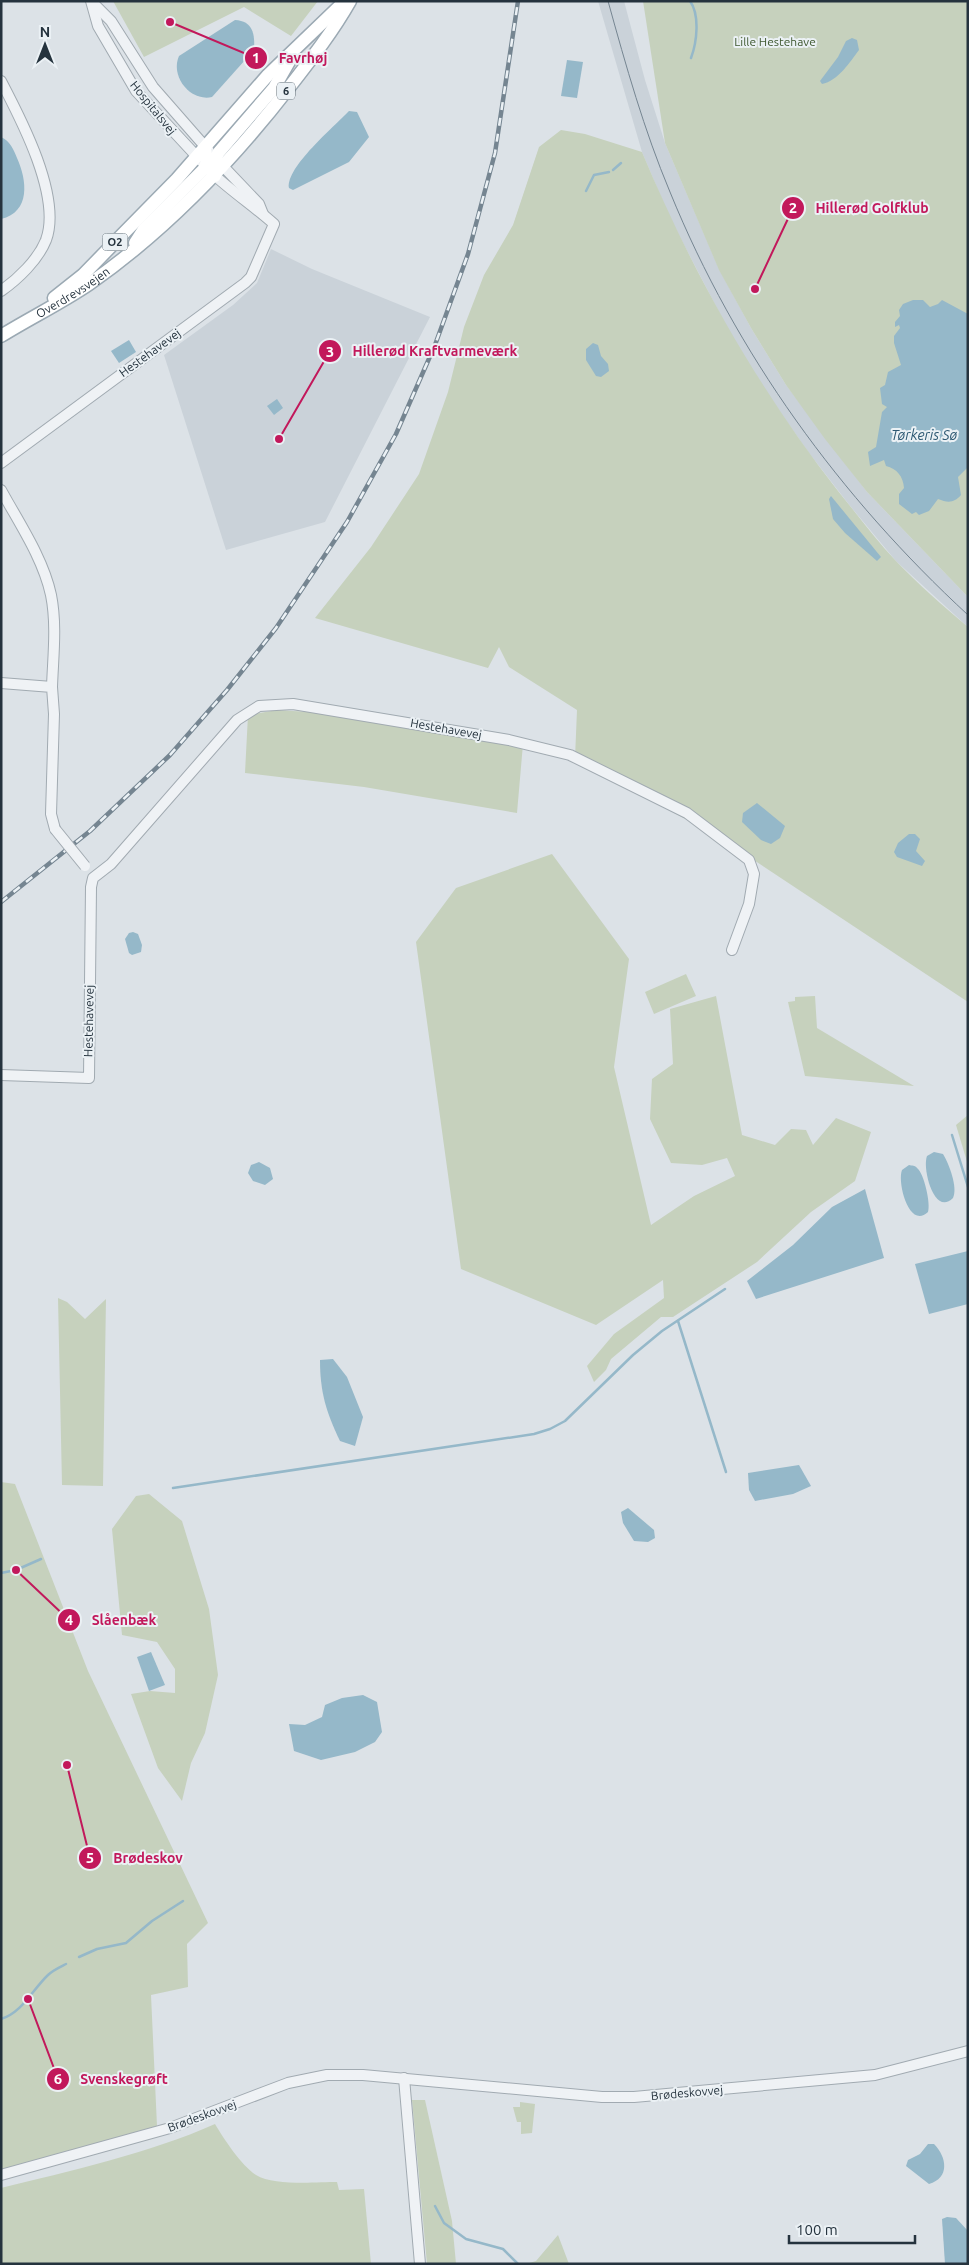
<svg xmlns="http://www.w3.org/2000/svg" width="969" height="2265" font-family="Ubuntu,sans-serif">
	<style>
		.built { fill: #cad2d9 }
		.green { fill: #c6d1bd }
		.water { fill: #95b8c9 }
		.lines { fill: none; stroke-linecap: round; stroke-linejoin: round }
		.stream { stroke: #95b8c9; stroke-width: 2.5 }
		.minor-casing { stroke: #a1aab1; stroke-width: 12 }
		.major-casing { stroke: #9ba9b3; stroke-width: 15 }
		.minor { stroke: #eff2f5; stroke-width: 10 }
		.major { stroke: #fff; stroke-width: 12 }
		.tram { stroke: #758591; stroke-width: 1 }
		.rail-casing { stroke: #758591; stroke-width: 4.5 }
		.rail { stroke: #ebf1f5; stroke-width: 2.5; stroke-dasharray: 8; stroke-linecap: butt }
		.minor-bridge-casing { stroke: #a1aab1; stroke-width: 12; stroke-linecap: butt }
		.minor-bridge { stroke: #eff2f5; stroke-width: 10 }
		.labels { text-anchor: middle; stroke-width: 4; stroke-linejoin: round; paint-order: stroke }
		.shield { fill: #ebf1f5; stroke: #606c75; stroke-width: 1 }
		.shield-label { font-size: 11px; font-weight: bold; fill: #25333e }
		.park-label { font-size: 12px; fill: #415a32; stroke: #ebf1f5 }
		.street-label { font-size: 12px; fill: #25333e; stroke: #ebf1f5 }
		.water-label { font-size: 14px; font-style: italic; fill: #2e5973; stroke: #ebf1f5 }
		.leader { fill: none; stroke: #c2185b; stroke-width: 2 }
		.callout-dot { fill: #c2185b; stroke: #ebf1f5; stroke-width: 2 }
		.mark-label { font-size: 15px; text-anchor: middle; font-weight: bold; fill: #fff }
		.callout-label { font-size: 14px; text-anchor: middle; font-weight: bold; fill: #c2185b; stroke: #ebf1f5; stroke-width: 4; stroke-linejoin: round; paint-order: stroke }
	</style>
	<rect width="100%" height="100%" fill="#dce2e7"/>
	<g class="built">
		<path d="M598 1H624L645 80 665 143 719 269 751 328 786 385 867 492 968 597V627L896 561 851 507 809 453 769 396 732 337 669 216 642 152Z"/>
		<path d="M271 249 312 269 430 317 325 522 226 550 164 355 233 305 257 283Z"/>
	</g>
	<g class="green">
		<path d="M113 1H318L291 36 244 7 144 57Z"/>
		<path d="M643 1H968V597L867 492 825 439 786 385 751 328 719 270 665 143Z"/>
		<path d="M561 130 585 134 642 152C693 274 757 387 838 491 857 514 875 539 896 561 918 584 943 606 968 627V1002L725 841 575 758 577 710 509 667 499 647 488 668 315 618 371 547 419 474 448 392 464 327 484 275 513 225 539 147Z"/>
		<path d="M277 710 341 714 523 744 517 813 364 787 245 773 248 715Z"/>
		<path d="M552 854 629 959 614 1067 651 1225 694 1196 735 1176 727 1158 702 1165 671 1163 650 1119 652 1079 673 1064 670 1009 716 996 742 1135 775 1145 791 1129 806 1130 813 1145 836 1118 871 1132 855 1181 811 1212 757 1262 673 1317H661L611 1359 606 1370 594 1382 587 1366 614 1334 664 1298 663 1280 596 1325 461 1269 416 942 456 888Z"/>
		<path d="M686 974 696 996 654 1014 645 992Z"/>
		<path d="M815 996 817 1028 914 1086 805 1076 788 1002 795 1001V997Z"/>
		<path d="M968 1115V1165L956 1125Z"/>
		<path d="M58 1298 67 1302 85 1319 106 1299 103 1486 62 1485Z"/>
		<path d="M1 1482 15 1484 88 1671 208 1923 187 1944 188 1987 151 1995 157 2126 1 2170Z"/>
		<path d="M149 1494 182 1521 209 1609 218 1675 205 1733 191 1763 182 1801 158 1768 131 1694 150 1691 175 1693V1669L157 1642 122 1635 112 1529 136 1496Z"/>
		<path d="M412 2100H425L452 2221 456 2264H427Z"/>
		<path d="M520 2102 535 2104 532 2133 521 2134V2122H517L513 2107H520Z"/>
		<path d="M215 2124C224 2139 241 2165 256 2175 274 2186 316 2182 337 2182L339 2190 364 2189 371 2264H1V2188C70 2171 150 2153 215 2124Z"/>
		<path d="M558 2235 569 2264H526L536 2261Z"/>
	</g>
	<g class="water">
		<path d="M235 20C253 21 255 34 254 50L212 97C190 102 170 76 179 56Z"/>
		<path d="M852 38 857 40 859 50C850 62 838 81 822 84L820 81 838 57 846 41Z"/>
		<path d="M567 60 583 62 577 98 561 96Z"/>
		<path d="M349 111 357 112 369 137 349 162 293 190 289 188C286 167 334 127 349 111Z"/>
		<path d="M1 137C10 141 14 150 17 158 27 180 31 212 1 219Z"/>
		<path d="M913 300H923L930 307 938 304 942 300 968 314V467L958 477 961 495C954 503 948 503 938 499L929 511 919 515 916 512 912 514 899 504V494L904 488C903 476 897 469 886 466L884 460 870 466 868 452 876 447 882 412 887 407 882 404 880 388 885 385 888 372 901 365 894 343V336L900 328 899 325 895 327V322L900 316 899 310 903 304Z"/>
		<path d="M129 340 136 352 119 363 111 351Z"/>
		<path d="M593 343 598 345 601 356 608 364 609 371 601 377 596 376 586 360V349Z"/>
		<path d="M277 399 283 408 274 415 267 406Z"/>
		<path d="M831 496 881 557 877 561 845 533 833 519 829 499Z"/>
		<path d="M757 803 785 826 780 838 771 844 761 840 742 822 743 813Z"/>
		<path d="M909 834H915L920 839 916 851 925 861 922 866 897 857 894 852 898 843Z"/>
		<path d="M133 932 138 934 142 945 141 952 132 955 129 953 125 939 129 933Z"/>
		<path d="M934 1152 943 1154C949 1164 958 1187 953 1198 934 1217 922 1168 927 1156Z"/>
		<path d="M259 1162 270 1168 273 1179 265 1185 253 1181 248 1173 251 1165Z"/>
		<path d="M909 1165C912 1166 915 1165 917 1168 924 1173 931 1204 928 1212 909 1230 897 1182 902 1170Z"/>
		<path d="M865 1189 884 1258 756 1299 747 1281 793 1245 832 1207Z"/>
		<path d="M968 1251V1304L929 1314 915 1264Z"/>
		<path d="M333 1359 347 1377 363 1417 355 1446 340 1441C326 1412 320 1392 320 1360Z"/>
		<path d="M799 1465 811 1486 793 1494 755 1501 749 1490 748 1473Z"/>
		<path d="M628 1508 654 1530 655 1538 648 1542 634 1541 623 1523 621 1512Z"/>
		<path d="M151 1652 165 1685 149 1691 137 1657Z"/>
		<path d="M363 1695 377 1702 382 1732 375 1742 355 1752 321 1760 294 1751 289 1724 305 1725 322 1717 325 1705 342 1698Z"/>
		<path d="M928 2144H934C947 2157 950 2178 929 2184L906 2166 908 2160 920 2154Z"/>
		<path d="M947 2217 956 2218 968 2231 967 2264H945L942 2219Z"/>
	</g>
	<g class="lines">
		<g class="stream">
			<path d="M690 1C700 15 697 42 691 58"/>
			<path d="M613 170 621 163"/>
			<path d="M586 191 594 175 609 172"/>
			<path d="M952 1135 968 1187"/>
			<path d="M678 1321 726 1472"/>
			<path d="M173 1488 534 1434 550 1429 565 1421 633 1355 662 1331 725 1289"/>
			<path d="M1 1573 16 1570 41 1559"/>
			<path d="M79 1957 97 1949 126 1943 152 1921 183 1901"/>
			<path d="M1 2019C22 2013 33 1989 48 1975 53 1970 60 1967 66 1964"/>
			<path d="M435 2206 444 2223 466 2239 503 2249 518 2264"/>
		</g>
		<defs>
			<g id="minor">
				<path d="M91 1 98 26 136 91 201 161"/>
				<path d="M92 2 111 21 153 87 209 151"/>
				<path d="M1 81C21 119 62 197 46 240 38 260 18 279 1 291"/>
				<path d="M219 162 259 204 263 214"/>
				<path d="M1 463 245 283 251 277 274 224C254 206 231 191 211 172"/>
				<path d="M1 490C19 523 43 558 51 595 57 625 53 657 52 687"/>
				<path d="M1 683 52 687 54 714 51 814 55 829"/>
				<path d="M1 1075 89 1078 91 887 93 878 111 864 237 720 259 706 293 704 509 740 570 755 687 813 749 860 754 874 749 904 732 950"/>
				<path d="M404 2078 420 2264"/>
				<path d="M1 2175 170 2128 288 2083 327 2075H363L602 2097H634L875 2075 968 2051"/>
			</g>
			<g id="major">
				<path d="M215 176V159L219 152 274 88 290 60"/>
				<path d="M135 243 144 229 204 169 207 161 205 149"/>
				<path d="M54 298 83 275 120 237 177 179 268 75 345 1"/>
				<path id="s1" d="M1 336C30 318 61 303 89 284 168 229 233 160 291 85 312 58 333 31 350 1"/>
			</g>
		</defs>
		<use href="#minor" class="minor-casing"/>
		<use href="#major" class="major-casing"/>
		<use href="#minor" class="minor"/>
		<use href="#major" class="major"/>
		<path class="tram" d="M608 1C626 66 644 130 670 192 736 354 840 497 968 615"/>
		<defs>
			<path id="rail" d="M1 902 90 831 170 755 227 690 276 628 347 522 396 434 435 345 468 254 495 153 518 1"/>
		</defs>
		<use href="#rail" class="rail-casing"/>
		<use href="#rail" class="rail"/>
		<defs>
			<path id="minor-bridge" d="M55 829 85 866"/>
		</defs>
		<use href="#minor-bridge" class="minor-bridge-casing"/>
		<use href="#minor-bridge" class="minor-bridge"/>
	</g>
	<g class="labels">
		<g class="shield">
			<rect x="277" y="82.5" width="18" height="17" rx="4"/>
			<rect x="102.5" y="233.5" width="25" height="17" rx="4"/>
		</g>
		<g class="shield-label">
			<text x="286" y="95">6</text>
			<text x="115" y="246">O2</text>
		</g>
		<g class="park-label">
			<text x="775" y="46">Lille Hestehave</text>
		</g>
		<g class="street-label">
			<text transform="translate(153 108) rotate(51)" y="4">Hospitalsvej</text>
			<text dy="4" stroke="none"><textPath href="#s1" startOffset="84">Overdrevsvejen</textPath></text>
			<text transform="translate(150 353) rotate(-36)" y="4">Hestehavevej</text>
			<text transform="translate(446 729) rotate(10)" y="4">Hestehavevej</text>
			<text transform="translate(89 1021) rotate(-89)" y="4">Hestehavevej</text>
			<text transform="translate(687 2093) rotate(-5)" y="4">Brødeskovvej</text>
			<text transform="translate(202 2116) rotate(-20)" y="4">Brødeskovvej</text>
		</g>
		<g class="water-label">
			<text x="924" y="440">Tørkeris Sø</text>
		</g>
	</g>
	<path class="leader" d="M170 22L256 58M755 289L793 208M279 439L330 351M16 1570L69 1620M67 1765L90 1858M28 1999L58 2079"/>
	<g class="callout-dot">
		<circle cx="170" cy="22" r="5"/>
		<circle cx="755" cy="289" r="5"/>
		<circle cx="279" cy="439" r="5"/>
		<circle cx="16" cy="1570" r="5"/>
		<circle cx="67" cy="1765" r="5"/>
		<circle cx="28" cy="1999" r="5"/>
		<circle cx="256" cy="58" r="12"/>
		<circle cx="793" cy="208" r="12"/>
		<circle cx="330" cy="351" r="12"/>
		<circle cx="69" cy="1620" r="12"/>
		<circle cx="90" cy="1858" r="12"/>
		<circle cx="58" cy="2079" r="12"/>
	</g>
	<g class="mark-label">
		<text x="256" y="63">1</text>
		<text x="793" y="213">2</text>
		<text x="330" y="357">3</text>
		<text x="69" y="1625">4</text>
		<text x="90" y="1863">5</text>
		<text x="58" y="2084">6</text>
	</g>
	<g class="callout-label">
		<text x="303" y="63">Favrhøj</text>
		<text x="872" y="213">Hillerød Golfklub</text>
		<text x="435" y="356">Hillerød Kraftvarmeværk</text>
		<text x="124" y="1625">Slåenbæk</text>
		<text x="148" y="1863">Brødeskov</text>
		<text x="124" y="2084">Svenskegrøft</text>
	</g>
	<rect width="969" height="2265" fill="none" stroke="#25333e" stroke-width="5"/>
	<g transform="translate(45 45)" stroke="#ebf1f5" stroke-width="4" paint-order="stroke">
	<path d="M0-4L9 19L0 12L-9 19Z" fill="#25333e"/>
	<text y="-8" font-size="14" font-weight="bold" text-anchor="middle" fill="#25333e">N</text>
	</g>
	<path d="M789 2235v8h126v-8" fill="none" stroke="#25333e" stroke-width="2.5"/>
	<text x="796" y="2235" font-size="15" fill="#25333e" stroke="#ebf1f5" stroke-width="4" paint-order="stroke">100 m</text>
</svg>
